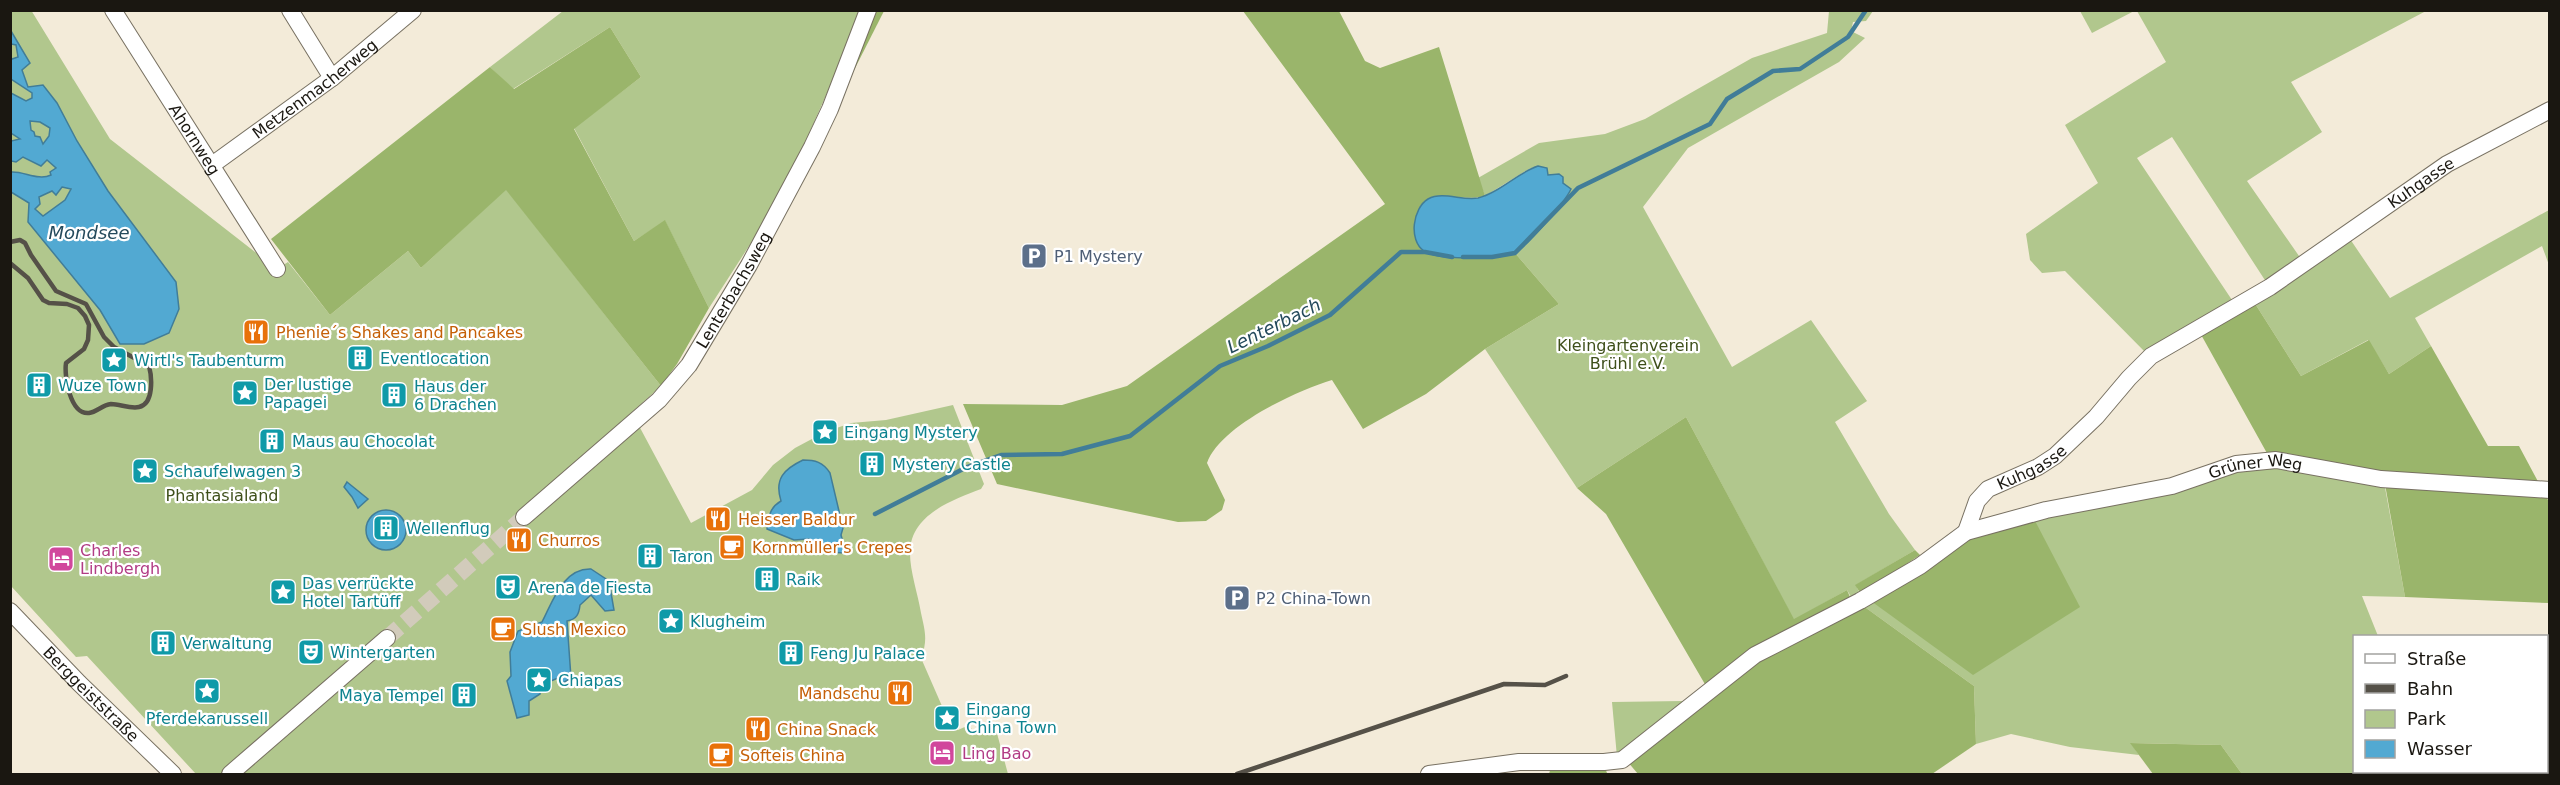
<svg xmlns="http://www.w3.org/2000/svg" width="2560" height="785" font-family="'DejaVu Sans',sans-serif">
	<style>
		.green { fill: #b1c78d }
		.forest { fill: #9ab56b }
		.water { fill: #52a9d2; stroke: #417d98; stroke-width: 1.5; fill-rule: evenodd }
		.lines { fill: none; stroke-linecap: round; stroke-linejoin: round }
		.stream { stroke: #417d98; stroke-width: 4.5 }
		.minor-tunnel { stroke: #d2cbbb; stroke-width: 16; stroke-dasharray: 16 8; stroke-linecap: butt }
		.minor-casing { stroke: #787162; stroke-width: 18 }
		.minor { stroke: #fff; stroke-width: 16 }
		.rail { stroke: #555148; stroke-width: 4.5 }
		.labels { text-anchor: middle; stroke-width: 4.5; stroke-linejoin: round; paint-order: stroke }
		.street-label { font-size: 16px; fill: #1a1711; stroke: #fff }
		.service-label { font-size: 16px; fill: #4e5e75; stroke: #fff; text-anchor: start }
		.food-label { font-size: 16px; fill: #c56008; stroke: #fff; text-anchor: start }
		.park-label { font-size: 16px; fill: #3e4f1a; stroke: #fff }
		.culture-label { font-size: 16px; fill: #0d838f; stroke: #fff; text-anchor: start }
		.hotel-label { font-size: 16px; fill: #b23c85; stroke: #fff; text-anchor: start }
		.water-label { font-size: 18px; font-style: italic; fill: #244a5c; stroke: #fff }
	</style>
	<rect width="100%" height="100%" fill="#f3ebd9"/>
	<g class="green">
		<path d="M31 10 110 139 277 269 288 262 330 315 408 251 421 268 506 189 661 386 574 464 638 424 691 523 752 490 773 465 795 448 825 432 851 423 886 420 953 405 984 484 981 489C952 500 910 515 910 553 910 572 918 594 921 613 925 631 928 640 921 658L952 729 956 727 958 730 969 725 973 731 995 726 1008 774H196L87 656 76 657 11 586 10 11Z"/>
		<path d="M2136 10 2092 33 2080 11V10Z"/>
		<path d="M563 11H863L801 152 758 232 709 308 665 221 634 241 574 128 641 77 610 27 513 89 490 67Z"/>
		<path d="M1829 11H1873L1866 21 1853 22 1851 31 1865 38 1839 62 1688 148 1643 207 1732 367 1811 320 1867 401 1835 422 1889 514 1915 550 1856 585 1859 592 1851 597 1847 590 1794 620 1686 417 1577 488 1485 349 1559 304 1515 253 1565 201 1548 175 1538 166 1529 169 1485 196 1478 178 1539 143 1605 134 1645 119 1752 58 1827 33Z"/>
		<path d="M2137 11H2426L2291 82 2322 132 2247 181 2308 269 2350 239 2390 298 2549 210V265L2542 246 2415 318 2431 346 2389 374 2368 340 2301 376 2254 302 2272 291 2172 137 2137 158 2234 303 2147 354 2065 271 2042 273 2030 260 2026 234 2098 183 2065 125 2166 62Z"/>
		<path d="M2279 464 2384 482 2405 597 2362 596 2378 636H2354V772H2425L2426 774H2242L2221 745 2131 743 2139 755 2070 747 2011 734 1976 744 1974 686 1862 605 2033 517 2241 468Z"/>
		<path d="M1683 701H1687L1617 757 1612 702Z"/>
	</g>
	<g class="forest">
		<path d="M871 11H884L847 84Z"/>
		<path d="M1243 11H1339L1365 61 1380 68 1439 47 1485 196C1462 202 1440 190 1420 206L1492 257 1515 253 1559 304 1485 349 1426 394 1363 429 1332 380C1296 391 1220 426 1207 463L1225 500 1222 510 1206 521 1178 522 997 484 963 404 1062 405 1127 386 1385 204Z"/>
		<path d="M610 27 641 77 574 129 634 241 665 220 709 308 677 364 661 386 506 190 421 268 408 251 330 315 271 239 490 67 514 89Z"/>
		<path d="M2254 302 2301 376 2369 340 2389 374 2431 346 2488 446H2519L2549 502V603L2405 597 2383 473 2268 455 2199 331Z"/>
		<path d="M1686 417 1794 619 1847 590 1850 597 1706 686 1606 514 1577 488Z"/>
		<path d="M2033 517 2080 607 1973 675 1871 601 1969 537Z"/>
		<path d="M1915 550 1920 555 1861 594 1855 585Z"/>
		<path d="M1862 605 1974 686 1976 744 1932 774H1638L1627 761 1757 660Z"/>
		<path d="M2546 688H2549V774H2426L2425 772H2546Z"/>
		<path d="M2130 743 2221 745 2242 774H2153Z"/>
		<path d="M1551 767 1605 768 1607 773 1549 774Z"/>
	</g>
	<g class="water">
		<path d="M11 31 30 63 22 70 28 87 43 85 57 103 77 141 108 191 176 282 179 309 169 333 144 344H120L100 310 28 222 29 203 11 192V172C24 171 38 181 51 175L50 172 56 168 47 160 41 166 23 157 16 162 11 161V141L20 139 11 133V93L26 101 32 98V93L11 79V57L12 59 18 57 16 45 11 44ZM30 121 40 122 50 128 49 136 43 144 40 137 35 136 34 132 31 130ZM62 187 71 189 65 200 43 216 35 209 40 204 39 197 52 191 56 195Z"/>
		<path d="M1538 166 1547 168 1548 175 1559 174 1563 177V183L1571 189C1565 202 1526 248 1514 253 1498 260 1437 260 1424 251 1408 240 1413 208 1428 199 1443 191 1462 201 1478 198 1499 193 1517 173 1538 166Z"/>
		<path d="M803 460C815 460 823 462 830 473L843 528 841 535 846 553 823 552 809 539 794 540 767 529C769 517 769 508 781 501 774 479 784 469 803 460Z"/>
		<path d="M347 482 368 499 358 508 352 497 344 487Z"/>
		<circle cx="386" cy="530" r="20"/>
		<path d="M591 569 609 581 614 610 605 611 591 595 580 605C579 614 577 619 567 621L571 678 560 685 558 678 541 685 540 694 529 701V715L517 718 507 681 511 676 510 652 518 631 542 622C553 601 563 568 591 569Z"/>
	</g>
	<g class="lines">
		<g class="stream">
			<path d="M1463 257H1492L1515 253 1578 188 1710 124 1727 99 1773 71 1800 69 1848 37 1866 10"/>
			<path d="M875 514 967 467 1001 455 1062 454 1130 436 1220 366 1268 346 1330 315 1401 252H1425L1452 257"/>
		</g>
		<path class="minor-tunnel" d="M387 638 524 517"/>
		<defs>
			<g id="minor">
				<path id="s1" d="M113 10 277 269"/>
				<path d="M290 10 332 78"/>
				<path id="s2" d="M212 165 332 78 413 10"/>
				<path id="s3" d="M524 517 659 400 689 365 749 265 812 147 830 109 868 10"/>
				<path id="s4" d="M1966 532 1977 501 1988 489 2038 467 2055 456 2096 417 2129 378 2151 356 2270 287 2447 164 2550 110"/>
				<path id="s5" d="M10 611 79 683 173 774"/>
				<path d="M230 774 387 638"/>
				<path id="s6" d="M1429 774 1519 762H1604L1622 760 1755 655 1860 601 1920 566 1966 532 2046 510 2172 486 2236 464 2276 460 2381 479 2550 490"/>
			</g>
		</defs>
		<use href="#minor" class="minor-casing"/>
		<use href="#minor" class="minor"/>
		<g class="rail">
			<path d="M10 242 20 240 25 243 31 255 56 291 86 304 104 337 114 347 149 366C152 377 154 404 139 407 130 409 120 404 111 404 102 405 97 412 89 413 70 415 64 376 66 363L84 349 88 340 89 325 85 316 78 308 67 304 49 303 43 300 28 278 10 263"/>
			<path d="M1237 774 1504 684 1545 685 1566 676"/>
		</g>
	</g>
	<defs>
		<symbol id="parking-square" viewBox="-11 -11 22 22"><rect x="-9" y="-9" width="18" height="18" rx="4" fill="#5c6f8a" stroke="#fff"/><path d="M-3.5-5.5H1a3.5 3.5 0 0 1 0 7H-1V5.5H-3.5ZM-1-3.4V-.6H.8a1.4 1.4 0 0 0 0-2.8Z" fill="#fff"/></symbol>
		<symbol id="restaurant-square" viewBox="-11 -11 22 22"><rect x="-9" y="-9" width="18" height="18" rx="4" fill="#e8710a" stroke="#fff"/><path d="M-5-6h1v4h1v-4h1v4h1v-4h1v5L-1.5 .5V6h-2V.5L-5-1ZM5-6V6H3V1.5H1.5Q1.5-4 5-6Z" fill="#fff"/></symbol>
		<symbol id="building-square" viewBox="-11 -11 22 22"><rect x="-9" y="-9" width="18" height="18" rx="4" fill="#0f9aa8" stroke="#fff"/><path d="M-4-6H4V6H1V3H-1V6H-4ZM-2.5-4.3h1.7v1.8h-1.7ZM.8-4.3h1.7v1.8H.8ZM-2.5-1h1.7V.8h-1.7ZM.8-1h1.7V.8H.8Z" fill="#fff"/></symbol>
		<symbol id="sight-square" viewBox="-11 -11 22 22"><rect x="-9" y="-9" width="18" height="18" rx="4" fill="#0f9aa8" stroke="#fff"/><path d="M0-6L1.8-2.2L6-1.7L2.9 1.2L3.7 5.4L0 3.3L-3.7 5.4L-2.9 1.2L-6-1.7L-1.8-2.2Z" fill="#fff"/></symbol>
		<symbol id="cafe-square" viewBox="-11 -11 22 22"><rect x="-9" y="-9" width="18" height="18" rx="4" fill="#e8710a" stroke="#fff"/><path d="M-5.5-4.5H6V0H3Q3 3.5 0 3.5H-2.5Q-5.5 3.5-5.5 0ZM3-3.2v2h1.7v-2ZM-6 4.5H4V6H-6Z" fill="#fff"/></symbol>
		<symbol id="hotel-square" viewBox="-11 -11 22 22"><rect x="-9" y="-9" width="18" height="18" rx="4" fill="#d1479c" stroke="#fff"/><path d="M-6-4.5h1.5V1H6V5H4.5V3h-9V5H-6ZM-4 0a1.8 1.8 0 1 1 3.6 0ZM.5 0V-2.5h3Q6-2.5 6 0Z" fill="#fff"/></symbol>
		<symbol id="theatre-square" viewBox="-11 -11 22 22"><rect x="-9" y="-9" width="18" height="18" rx="4" fill="#0f9aa8" stroke="#fff"/><path d="M-5-5.5Q0-4 5-5.5V0Q5 5 0 6Q-5 5-5 0ZM-3.3-2.5H-1v1.5H-3.3ZM1-2.5H3.3v1.5H1ZM-2.8 1Q0 5.5 2.8 1Z" fill="#fff"/></symbol>
	</defs>
	<g fill-rule="evenodd">
		<use href="#parking-square" x="1019" y="241" width="30" height="30"/>
		<use href="#restaurant-square" x="241" y="317" width="30" height="30"/>
		<use href="#building-square" x="345" y="343" width="30" height="30"/>
		<use href="#sight-square" x="99" y="345" width="30" height="30"/>
		<use href="#building-square" x="24" y="370" width="30" height="30"/>
		<use href="#sight-square" x="230" y="378" width="30" height="30"/>
		<use href="#building-square" x="379" y="380" width="30" height="30"/>
		<use href="#sight-square" x="810" y="417" width="30" height="30"/>
		<use href="#building-square" x="257" y="426" width="30" height="30"/>
		<use href="#building-square" x="857" y="449" width="30" height="30"/>
		<use href="#sight-square" x="130" y="456" width="30" height="30"/>
		<use href="#restaurant-square" x="703" y="504" width="30" height="30"/>
		<use href="#building-square" x="371" y="513" width="30" height="30"/>
		<use href="#restaurant-square" x="504" y="525" width="30" height="30"/>
		<use href="#cafe-square" x="717" y="532" width="30" height="30"/>
		<use href="#building-square" x="635" y="541" width="30" height="30"/>
		<use href="#hotel-square" x="46" y="544" width="30" height="30"/>
		<use href="#building-square" x="752" y="564" width="30" height="30"/>
		<use href="#theatre-square" x="493" y="572" width="30" height="30"/>
		<use href="#sight-square" x="268" y="577" width="30" height="30"/>
		<use href="#parking-square" x="1222" y="583" width="30" height="30"/>
		<use href="#sight-square" x="656" y="606" width="30" height="30"/>
		<use href="#cafe-square" x="488" y="614" width="30" height="30"/>
		<use href="#building-square" x="148" y="628" width="30" height="30"/>
		<use href="#theatre-square" x="296" y="637" width="30" height="30"/>
		<use href="#building-square" x="776" y="638" width="30" height="30"/>
		<use href="#sight-square" x="524" y="665" width="30" height="30"/>
		<use href="#sight-square" x="192" y="676" width="30" height="30"/>
		<use href="#restaurant-square" x="885" y="678" width="30" height="30"/>
		<use href="#building-square" x="449" y="680" width="30" height="30"/>
		<use href="#sight-square" x="932" y="703" width="30" height="30"/>
		<use href="#restaurant-square" x="743" y="714" width="30" height="30"/>
		<use href="#hotel-square" x="927" y="738" width="30" height="30"/>
		<use href="#cafe-square" x="706" y="740" width="30" height="30"/>
	</g>
	<g class="labels">
		<g class="street-label">
			<text dy="6" stroke="none"><textPath href="#s2" startOffset="128">Metzenmacherweg</textPath></text>
			<text dy="6" stroke="none"><textPath href="#s1" startOffset="153">Ahornweg</textPath></text>
			<text dy="6" stroke="none"><textPath href="#s4" startOffset="584">Kuhgasse</textPath></text>
			<text dy="6" stroke="none"><textPath href="#s3" startOffset="312">Lenterbachsweg</textPath></text>
			<text dy="6" stroke="none"><textPath href="#s4" startOffset="98">Kuhgasse</textPath></text>
			<text dy="6" stroke="none"><textPath href="#s6" startOffset="906">Grüner Weg</textPath></text>
			<text dy="6" stroke="none"><textPath href="#s5" startOffset="116">Berggeiststraße</textPath></text>
		</g>
		<g class="service-label">
			<text x="1054" y="262">P1 Mystery</text>
			<text x="1256" y="604">P2 China-Town</text>
		</g>
		<g class="food-label">
			<text x="276" y="338">Phenie´s Shakes and Pancakes</text>
			<text x="738" y="525">Heisser Baldur</text>
			<text x="538" y="546">Churros</text>
			<text x="752" y="553">Kornmüller's Crepes</text>
			<text x="522" y="635">Slush Mexico</text>
			<text x="880" y="699" text-anchor="end">Mandschu</text>
			<text x="777" y="735">China Snack</text>
			<text x="740" y="761">Softeis China</text>
		</g>
		<g class="park-label">
			<text x="1628" y="351">Kleingartenverein<tspan x="1628" dy="18">Brühl e.V.</tspan></text>
			<text x="222" y="501">Phantasialand</text>
		</g>
		<g class="culture-label">
			<text x="380" y="364">Eventlocation</text>
			<text x="134" y="366">Wirtl's Taubenturm</text>
			<text x="264" y="390">Der lustige<tspan x="264" dy="18">Papagei</tspan></text>
			<text x="58" y="391">Wuze Town</text>
			<text x="414" y="392">Haus der<tspan x="414" dy="18">6 Drachen</tspan></text>
			<text x="844" y="438">Eingang Mystery</text>
			<text x="292" y="447">Maus au Chocolat</text>
			<text x="892" y="470">Mystery Castle</text>
			<text x="164" y="477">Schaufelwagen 3</text>
			<text x="406" y="534">Wellenflug</text>
			<text x="670" y="562">Taron</text>
			<text x="786" y="585">Raik</text>
			<text x="302" y="589">Das verrückte<tspan x="302" dy="18">Hotel Tartüff</tspan></text>
			<text x="528" y="593">Arena de Fiesta</text>
			<text x="690" y="627">Klugheim</text>
			<text x="182" y="649">Verwaltung</text>
			<text x="330" y="658">Wintergarten</text>
			<text x="810" y="659">Feng Ju Palace</text>
			<text x="558" y="686">Chiapas</text>
			<text x="444" y="701" text-anchor="end">Maya Tempel</text>
			<text x="966" y="715">Eingang<tspan x="966" dy="18">China Town</tspan></text>
			<text x="207" y="724" text-anchor="middle">Pferdekarussell</text>
		</g>
		<g class="hotel-label">
			<text x="80" y="556">Charles<tspan x="80" dy="18">Lindbergh</tspan></text>
			<text x="962" y="759">Ling Bao</text>
		</g>
		<g class="water-label">
			<text x="89" y="239">Mondsee</text>
			<text transform="translate(1274 326) rotate(-26)" y="6">Lenterbach</text>
		</g>
	</g>
	<rect width="2560" height="785" fill="none" stroke="#1a1711" stroke-width="24"/>
	<rect x="2353" y="635" width="195" height="138" fill="#ffffff" stroke="#a3a2a0" stroke-width="1.5"/>
	<rect x="2365" y="654" width="30" height="9" fill="#ffffff" stroke="#a3a2a0" stroke-width="1.5"/>
	<text x="2407" y="665" font-size="18" fill="#1a1711">Straße</text>
	<rect x="2365" y="684" width="30" height="9" fill="#555148" stroke="#a3a2a0" stroke-width="1.5"/>
	<text x="2407" y="695" font-size="18" fill="#1a1711">Bahn</text>
	<rect x="2365" y="710" width="30" height="18" fill="#b1c78d" stroke="#a3a2a0" stroke-width="1.5"/>
	<text x="2407" y="725" font-size="18" fill="#1a1711">Park</text>
	<rect x="2365" y="740" width="30" height="18" fill="#52a9d2" stroke="#a3a2a0" stroke-width="1.5"/>
	<text x="2407" y="755" font-size="18" fill="#1a1711">Wasser</text>
</svg>
